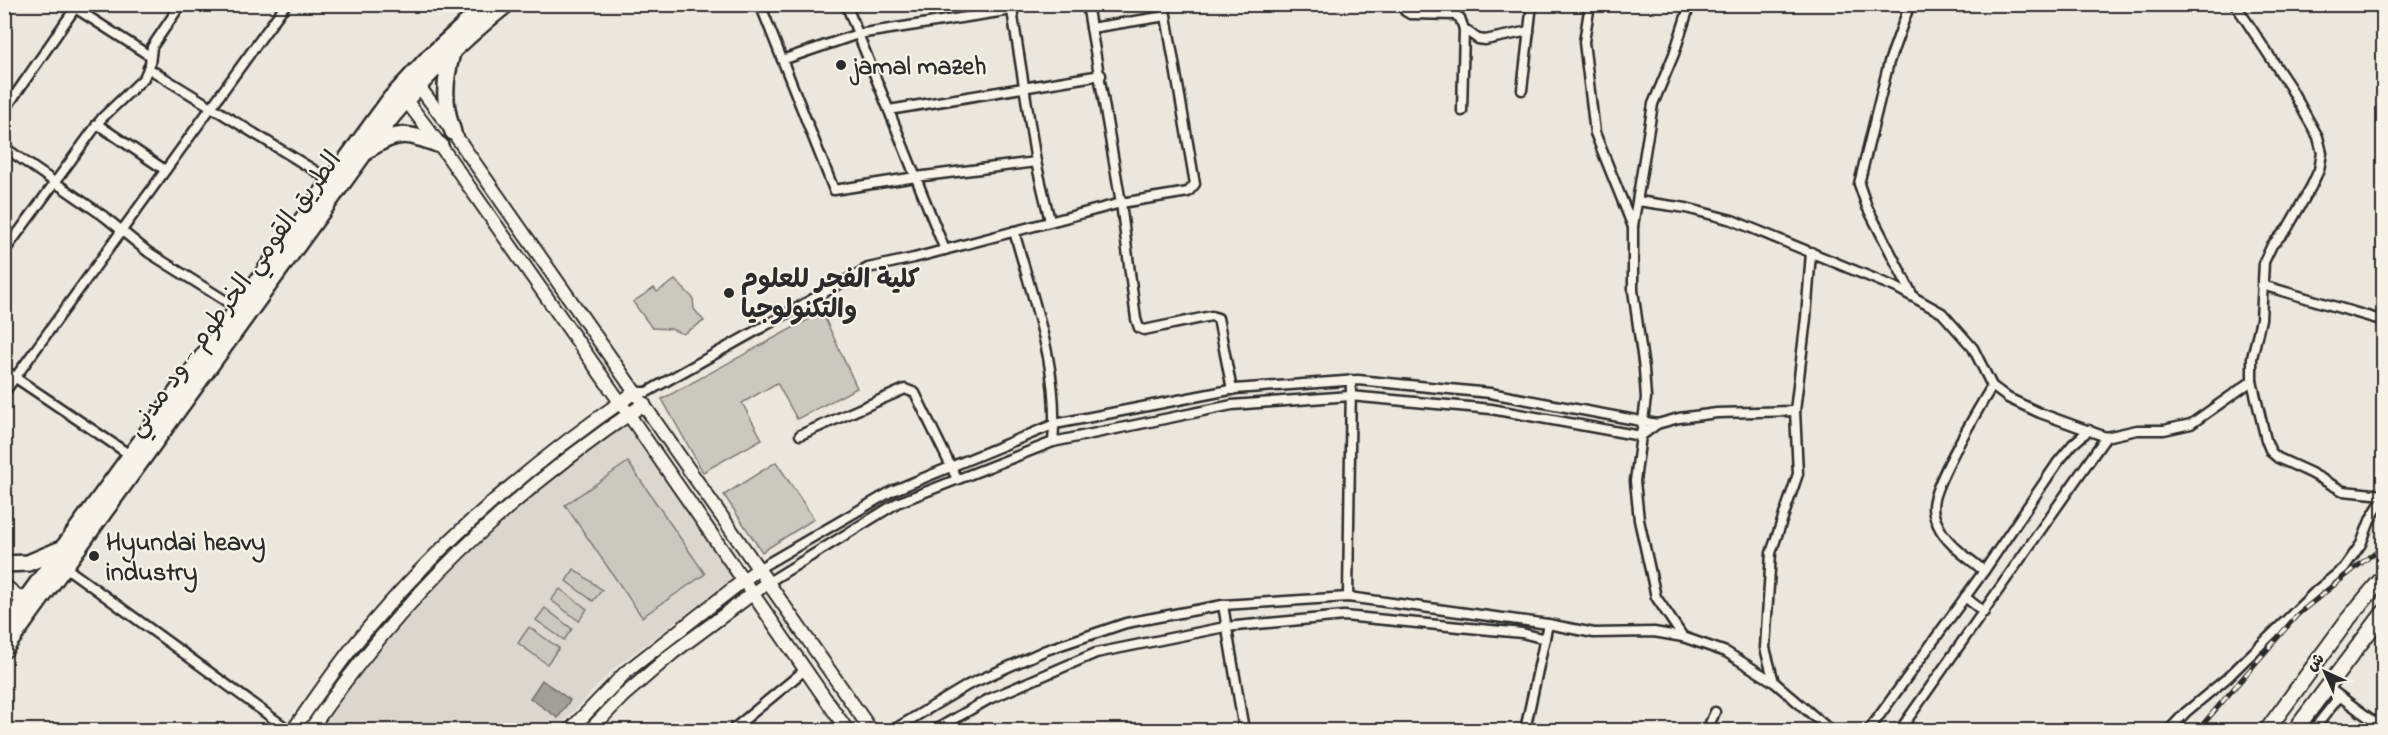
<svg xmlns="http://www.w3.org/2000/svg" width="2388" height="735" font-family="'Indie Flower','Playpen Sans Arabic',sans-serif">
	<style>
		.built { fill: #dbd7ce }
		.green { fill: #cbc8bf; stroke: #7b7a75; stroke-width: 1.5 }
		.water { fill: #a29f98; stroke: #72716c; stroke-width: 1.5 }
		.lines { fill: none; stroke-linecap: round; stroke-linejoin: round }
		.street-casing { stroke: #2b2b2b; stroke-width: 13 }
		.secondary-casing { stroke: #2b2b2b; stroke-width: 16 }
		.primary-casing { stroke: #2b2b2b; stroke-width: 18 }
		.highway-casing { stroke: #2b2b2b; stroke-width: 20 }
		.street { stroke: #f7f3e8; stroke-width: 8 }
		.secondary { stroke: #f7f3e8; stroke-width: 12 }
		.primary { stroke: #f7f3e8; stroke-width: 14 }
		.highway { stroke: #f7f3e8; stroke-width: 15 }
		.rail-casing { stroke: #2b2b2b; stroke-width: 5 }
		.rail { stroke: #f7f3e8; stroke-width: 3; stroke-dasharray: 9; stroke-linecap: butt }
		.poi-dot { fill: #2b2b2b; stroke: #f7f3e8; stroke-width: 2 }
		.labels { text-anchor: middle; stroke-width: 4.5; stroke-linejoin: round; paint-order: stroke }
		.poi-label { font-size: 26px; font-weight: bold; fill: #2b2b2b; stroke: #f7f3e8; text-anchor: start }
		.street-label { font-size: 26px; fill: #2b2b2b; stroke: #f7f3e8 }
	</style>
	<rect width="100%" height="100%" fill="#ebe7dd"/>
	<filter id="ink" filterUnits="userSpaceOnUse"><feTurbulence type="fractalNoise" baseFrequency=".0167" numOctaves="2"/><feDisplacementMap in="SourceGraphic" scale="12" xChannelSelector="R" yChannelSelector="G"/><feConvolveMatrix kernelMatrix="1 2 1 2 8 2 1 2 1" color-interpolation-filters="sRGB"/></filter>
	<g filter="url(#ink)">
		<path class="built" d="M624 423 734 578 614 668 556 730H316L399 621 469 546Z"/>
		<g class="green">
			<path d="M675 280 693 298 694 309 704 321 683 334 671 329 652 328 633 302 654 288 657 292Z"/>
			<path d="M822 312 857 388 797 419 777 383 742 403 762 439 703 472 662 399Z"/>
			<path d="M628 462 705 574 642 617 565 505Z"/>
			<path d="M776 462 814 519 762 552 724 495Z"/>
			<path d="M574 569 602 590 593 601 566 581Z"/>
			<path d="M560 589 587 609 579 621 551 600Z"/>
			<path d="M545 608 572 629 564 640 536 620Z"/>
			<path d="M529 627 559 648 547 664 518 643Z"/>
		</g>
		<path class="water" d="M542 680 570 700 558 718 530 698Z"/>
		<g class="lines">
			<defs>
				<g id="street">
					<path d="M760 4 834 190 916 177 1036 162"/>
					<path d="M846 4 945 250"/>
					<path d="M1011 4 1036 162 1050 221"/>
					<path d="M1087 4 1121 203 1136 319 1139 328 1144 330 1211 316 1218 318 1232 390"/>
					<path d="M1404 4 1405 11 1410 14 1455 15 1460 18 1464 29 1462 111"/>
					<path d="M1590 4 1584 42 1595 133 1633 227V290L1644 369 1646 398 1635 481 1639 520 1656 597 1683 637"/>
					<path d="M1910 4 1889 62 1859 184 1867 207 1913 296"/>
					<path d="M2235 4 2290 87 2318 137 2322 153 2319 170 2311 187 2287 229 2272 245 2264 262 2261 319 2252 358V381L2266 440 2271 452 2278 458 2311 473 2343 491 2384 495"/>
					<path d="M75 8 150 56"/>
					<path d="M1091 28 1166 16"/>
					<path d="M1464 29 1478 39 1485 40 1529 31"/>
					<path d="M782 60 858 34 1012 10"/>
					<path d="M148 68 330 180"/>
					<path d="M1522 90 1532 4"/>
					<path d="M889 110 1101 75"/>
					<path d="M4 111 78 4"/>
					<path d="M97 124 165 170"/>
					<path d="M4 147 105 217 148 252 237 308"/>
					<path d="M1638 201 1686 208 1732 220 1897 288 1942 313 1973 348 1992 386 2008 398 2040 413 2106 437 2137 430H2164L2191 424 2252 381"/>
					<path d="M1633 226 1653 104 1674 54 1690 4"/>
					<path d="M1014 231C1033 301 1060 368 1053 442"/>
					<path d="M4 252 102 118 144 78 150 64 152 47 181 4"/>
					<path d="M2262 285 2384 321"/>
					<path d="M4 370 130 455"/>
					<path d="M635 392H647L868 268 914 258 1121 203 1188 192 1195 184 1164 4"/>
					<path d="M4 393 286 4"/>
					<path d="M800 435 905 389 915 393 957 479"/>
					<path d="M65 567 289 730"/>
					<path d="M758 569 892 491 1055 424 1235 389 1358 380 1490 393 1657 424"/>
					<path d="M1984 571C1969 558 1947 545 1938 525 1936 521 1933 513 1933 507 1932 486 1979 408 1992 386"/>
					<path d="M767 583 897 503 1053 442 1232 405 1350 396 1491 409 1641 436 1657 424 1679 418 1717 413 1795 411"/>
					<path d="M1348 597 1351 380"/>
					<path d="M1965 597 1984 612"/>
					<path d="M1223 605 1244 730"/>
					<path d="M1774 682 1765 648 1771 553 1798 474 1795 411 1806 318 1811 252"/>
					<path d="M2326 686 2384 729"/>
					<path d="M732 730 806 669"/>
					<path d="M893 730 968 685 1046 650 1126 623 1223 605 1348 597 1548 624 1594 633 1654 632 1683 637 1726 652 1774 682 1830 730"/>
					<path d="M935 730 989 699 1096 653 1225 627 1344 616 1522 633 1545 639"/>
					<path d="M1525 730 1548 624"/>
					<path d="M1707 730 1715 712"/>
					<path d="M1869 730 1984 571 2058 462 2073 444 2089 430"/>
					<path d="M1900 730 2106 437"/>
					<path d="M2169 730 2186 712 2227 678 2317 590 2344 568 2361 544 2371 518 2384 497"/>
					<path d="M2313 730 2339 697"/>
				</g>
				<g id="secondary">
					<path d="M418 85 453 132 871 730"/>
					<path d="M405 99 440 145 620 402 847 730"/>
					<path d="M4 585 31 607"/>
					<path d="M293 730C315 699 336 667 360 638 438 542 533 462 635 392"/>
					<path d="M310 730C402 597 509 494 644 404"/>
					<path d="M570 730 626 672 758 569"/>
					<path d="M590 730 623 696 674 652 767 583"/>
				</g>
				<g id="primary">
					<path d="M2267 730 2349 618 2384 576"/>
					<path d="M2295 730 2384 612"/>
				</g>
				<g id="highway">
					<path d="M452 53C444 82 443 104 453 132"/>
					<path d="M371 148C400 129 410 134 440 145"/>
					<path d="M4 564 28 563 59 550"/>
					<path d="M4 629 391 98 428 58 487 4"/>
					<path d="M4 650 379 133C416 85 459 42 507 4"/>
				</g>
			</defs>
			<use href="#street" class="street-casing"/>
			<use href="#secondary" class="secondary-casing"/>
			<use href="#primary" class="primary-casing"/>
			<use href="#highway" class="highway-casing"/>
			<use href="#street" class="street"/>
			<use href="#secondary" class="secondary"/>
			<use href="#primary" class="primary"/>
			<use href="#highway" class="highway"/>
			<defs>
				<path id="rail" d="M2198 730 2298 614 2384 545"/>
			</defs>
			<use href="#rail" class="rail-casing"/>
			<use href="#rail" class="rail"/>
		</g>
	</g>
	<g class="poi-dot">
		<circle cx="841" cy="65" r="6"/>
		<circle cx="729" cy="293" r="6"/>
		<circle cx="94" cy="556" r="6"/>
	</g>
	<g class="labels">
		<g class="poi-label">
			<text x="853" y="74">jamal mazeh</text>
			<text x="741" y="287">كلية الفجر للعلوم<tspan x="741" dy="30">والتكنولوجيا</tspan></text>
			<text x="106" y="550">Hyundai heavy<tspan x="106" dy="30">industry</tspan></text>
		</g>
		<g class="street-label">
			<text transform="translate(233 293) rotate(-54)" y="9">الطريق القومي الخرطوم - ود مدني</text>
		</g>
	</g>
	<rect width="2388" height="735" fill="none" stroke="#f7f3e8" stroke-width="24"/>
	<rect x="12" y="12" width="2364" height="711" fill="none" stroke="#2b2b2b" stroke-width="2" filter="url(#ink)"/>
	<g transform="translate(2325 672) rotate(315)" stroke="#f7f3e8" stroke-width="4.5" paint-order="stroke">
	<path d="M0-4.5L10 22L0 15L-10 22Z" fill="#2b2b2b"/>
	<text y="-9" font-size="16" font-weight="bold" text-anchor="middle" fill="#2b2b2b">ش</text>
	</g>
</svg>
